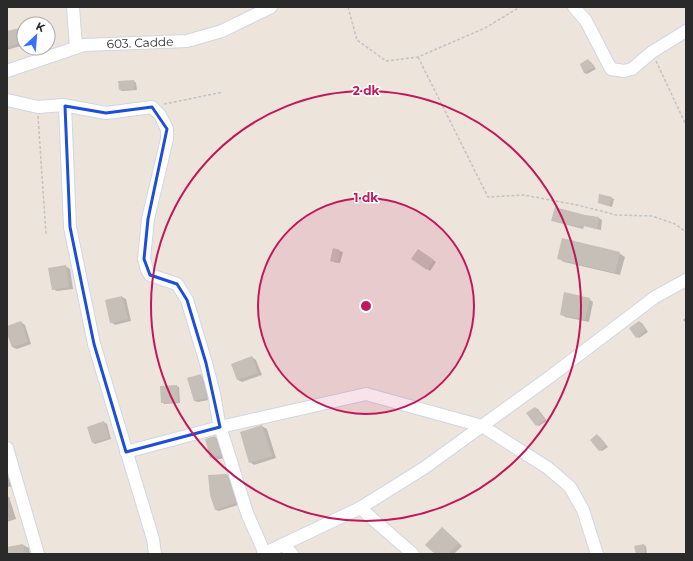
<svg xmlns="http://www.w3.org/2000/svg" width="693" height="561" font-family="Montserrat,sans-serif">
	<style>
		.shadow { fill: #0003 }
		.building { fill: #c5bfb7 }
		.lines { fill: none; stroke-linecap: round; stroke-linejoin: round }
		.minor-casing { stroke: #d1d6e4; stroke-width: 14 }
		.path { stroke: #c3c3c3; stroke-width: 1.5; stroke-dasharray: 3 2; stroke-linecap: butt }
		.minor { stroke: #fff; stroke-width: 12 }
		.marked { fill: none; stroke: #1d4ed8; stroke-width: 3; stroke-linejoin: round }
		.ring { fill: none; stroke: #c2185b; stroke-width: 2 }
		.labels { text-anchor: middle; stroke-width: 3; stroke-linejoin: round; paint-order: stroke }
		.street-label { font-size: 12px; fill: #2a2a2a; stroke: #fff }
		.centre { fill: #c2185b; stroke: #fff; stroke-width: 2 }
		.ring-label { font-size: 12px; text-anchor: middle; font-weight: bold; fill: #c2185b; stroke: #fff; stroke-width: 3; stroke-linejoin: round; paint-order: stroke }
	</style>
	<rect width="100%" height="100%" fill="#ede4dc"/>
	<g class="shadow">
		<path d="M24 28V45L7 50V32Z"/>
		<path d="M588 61 591 62 596 69 587 74 584 73Z"/>
		<path d="M134 81 136 83 137 90 122 91 120 90Z"/>
		<path d="M611 198 614 199 612 207 602 204Z"/>
		<path d="M585 216 599 218 602 220 601 230 584 226 583 229 556 222 553 220Z"/>
		<path d="M333 249 343 252 340 263 334 262Z"/>
		<path d="M421 252 436 262 430 271 413 258Z"/>
		<path d="M619 253 625 257 620 275 564 262 558 258Z"/>
		<path d="M65 266 70 269 73 289 57 291 53 289Z"/>
		<path d="M122 297 126 299 131 321 115 325 111 322Z"/>
		<path d="M589 299 593 302 589 322 565 317 561 314Z"/>
		<path d="M686 317V323L683 320Z"/>
		<path d="M21 322 25 325 31 344 17 349 12 347 7 331V327Z"/>
		<path d="M639 322 642 323 648 332 639 338 637 337Z"/>
		<path d="M252 357 256 360 262 375 242 382 238 380Z"/>
		<path d="M201 376 204 377 209 400 198 402 195 401Z"/>
		<path d="M176 386 179 387 180 403 164 404 162 402Z"/>
		<path d="M535 408 538 409 547 421 539 426 537 425Z"/>
		<path d="M104 422 107 424 111 439 95 444 92 442Z"/>
		<path d="M262 426 267 429 276 458 254 465 250 462Z"/>
		<path d="M597 436 600 437 608 447 602 451 599 450Z"/>
		<path d="M215 437 219 440 225 458 215 460 211 457Z"/>
		<path d="M7 469 12 486 9 487 7 486Z"/>
		<path d="M227 475 229 476 238 505 219 511 216 510 211 495Z"/>
		<path d="M7 496 9 497 16 519 7 522Z"/>
		<path d="M442 528 446 531 462 546 454 554H436Z"/>
		<path d="M23 545 29 548 30 554H7V548Z"/>
		<path d="M643 545 646 546 647 554H637Z"/>
	</g>
	<g class="building">
		<path d="M24 27V42L7 47V31Z"/>
		<path d="M588 59 595 67 584 73 580 64Z"/>
		<path d="M134 80V89L119 90 118 81Z"/>
		<path d="M599 194 612 197 609 206 598 203Z"/>
		<path d="M555 207 585 215 599 217 597 229 580 225V227L551 221Z"/>
		<path d="M562 238 620 252 615 273 557 259Z"/>
		<path d="M333 248 340 250 337 263 330 261Z"/>
		<path d="M418 249 434 260 427 270 411 259Z"/>
		<path d="M66 265 69 287 52 290 48 268Z"/>
		<path d="M564 292 590 298 585 320 560 315Z"/>
		<path d="M122 296 128 319 110 323 105 300Z"/>
		<path d="M21 321 28 342 12 347 7 334V326Z"/>
		<path d="M639 321 646 330 636 338 629 328Z"/>
		<path d="M252 356 258 373 237 380 231 364Z"/>
		<path d="M201 374 207 398 194 401 187 378Z"/>
		<path d="M177 385 178 402 161 403 160 386Z"/>
		<path d="M535 407 545 420 536 426 526 413Z"/>
		<path d="M104 421 109 438 92 443 87 427Z"/>
		<path d="M262 425 272 456 249 463 240 432Z"/>
		<path d="M597 434 606 445 599 451 590 440Z"/>
		<path d="M215 436 221 455 210 458 205 439Z"/>
		<path d="M227 474 236 503 215 510 210 495 208 475Z"/>
		<path d="M442 527 459 543 448 554H435L425 545Z"/>
		<path d="M23 544 25 554H7V547Z"/>
		<path d="M644 544 645 554H636L634 546Z"/>
	</g>
	<g class="lines">
		<defs>
			<g id="minor">
				<path d="M73 7 76 47"/>
				<path d="M574 7 586 21 611 69 624 71 632 69 652 52 686 31"/>
				<path d="M7 71 84 45 187 41 222 31 271 7"/>
				<path d="M7 100 38 107 63 105 106 113 152 107 160 115 167 129V139L148 219 144 259 147 270 150 275 177 284 187 300 206 363 214 394 219 423 247 513 265 554"/>
				<path d="M65 106 70 227 94 344 153 539 155 554"/>
				<path d="M7 448 38 554"/>
				<path d="M126 452 220 427 366 394 482 426 548 468 570 487 583 510 597 554"/>
				<path d="M360 508 413 554"/>
				<path d="M283 544 292 554"/>
				<path d="M263 554 360 508 424 468 551 376 655 297 686 280"/>
			</g>
		</defs>
		<use href="#minor" class="minor-casing"/>
		<g class="path">
			<path d="M348 7 357 40 386 61 418 57 485 28 520 7"/>
			<path d="M418 57 488 197 524 195 577 205 616 215 652 216 675 224 686 232"/>
			<path d="M656 61 686 125"/>
			<path d="M164 104 223 92"/>
			<path d="M38 116 46 235"/>
		</g>
		<use href="#minor" class="minor"/>
	</g>
	<path class="marked" d="M65 106 106 113 152 107 167 129 148 219 144 259 150 275 177 284 187 300 206 363 220 427 126 452 94 344 70 227Z"/>
	<circle cx="366" cy="306" r="108" fill="#c2185b" fill-opacity=".12"/>
	<g class="ring">
		<circle cx="366" cy="306" r="108"/>
		<circle cx="366" cy="306" r="215"/>
	</g>
	<g class="labels">
		<g class="street-label">
			<text transform="translate(140 43) rotate(-2)" y="4">603. Cadde</text>
		</g>
	</g>
	<circle cx="366" cy="306" r="6" class="centre"/>
	<g class="ring-label">
		<text x="366" y="95">2 dk</text>
		<text x="366" y="202">1 dk</text>
	</g>
	<rect width="693" height="561" fill="none" stroke="#2a2a2a" stroke-width="16"/>
	<g transform="translate(36 36) rotate(26)"><circle r="19" fill="#ffffff" stroke="#aaaaaa"/>
	<path d="M0-3L7 15L0 10L-7 15Z" fill="#3770ff"/>
	<text y="-6" font-size="11" font-weight="bold" text-anchor="middle" fill="#2a2a2a">K</text>
	</g>
</svg>
